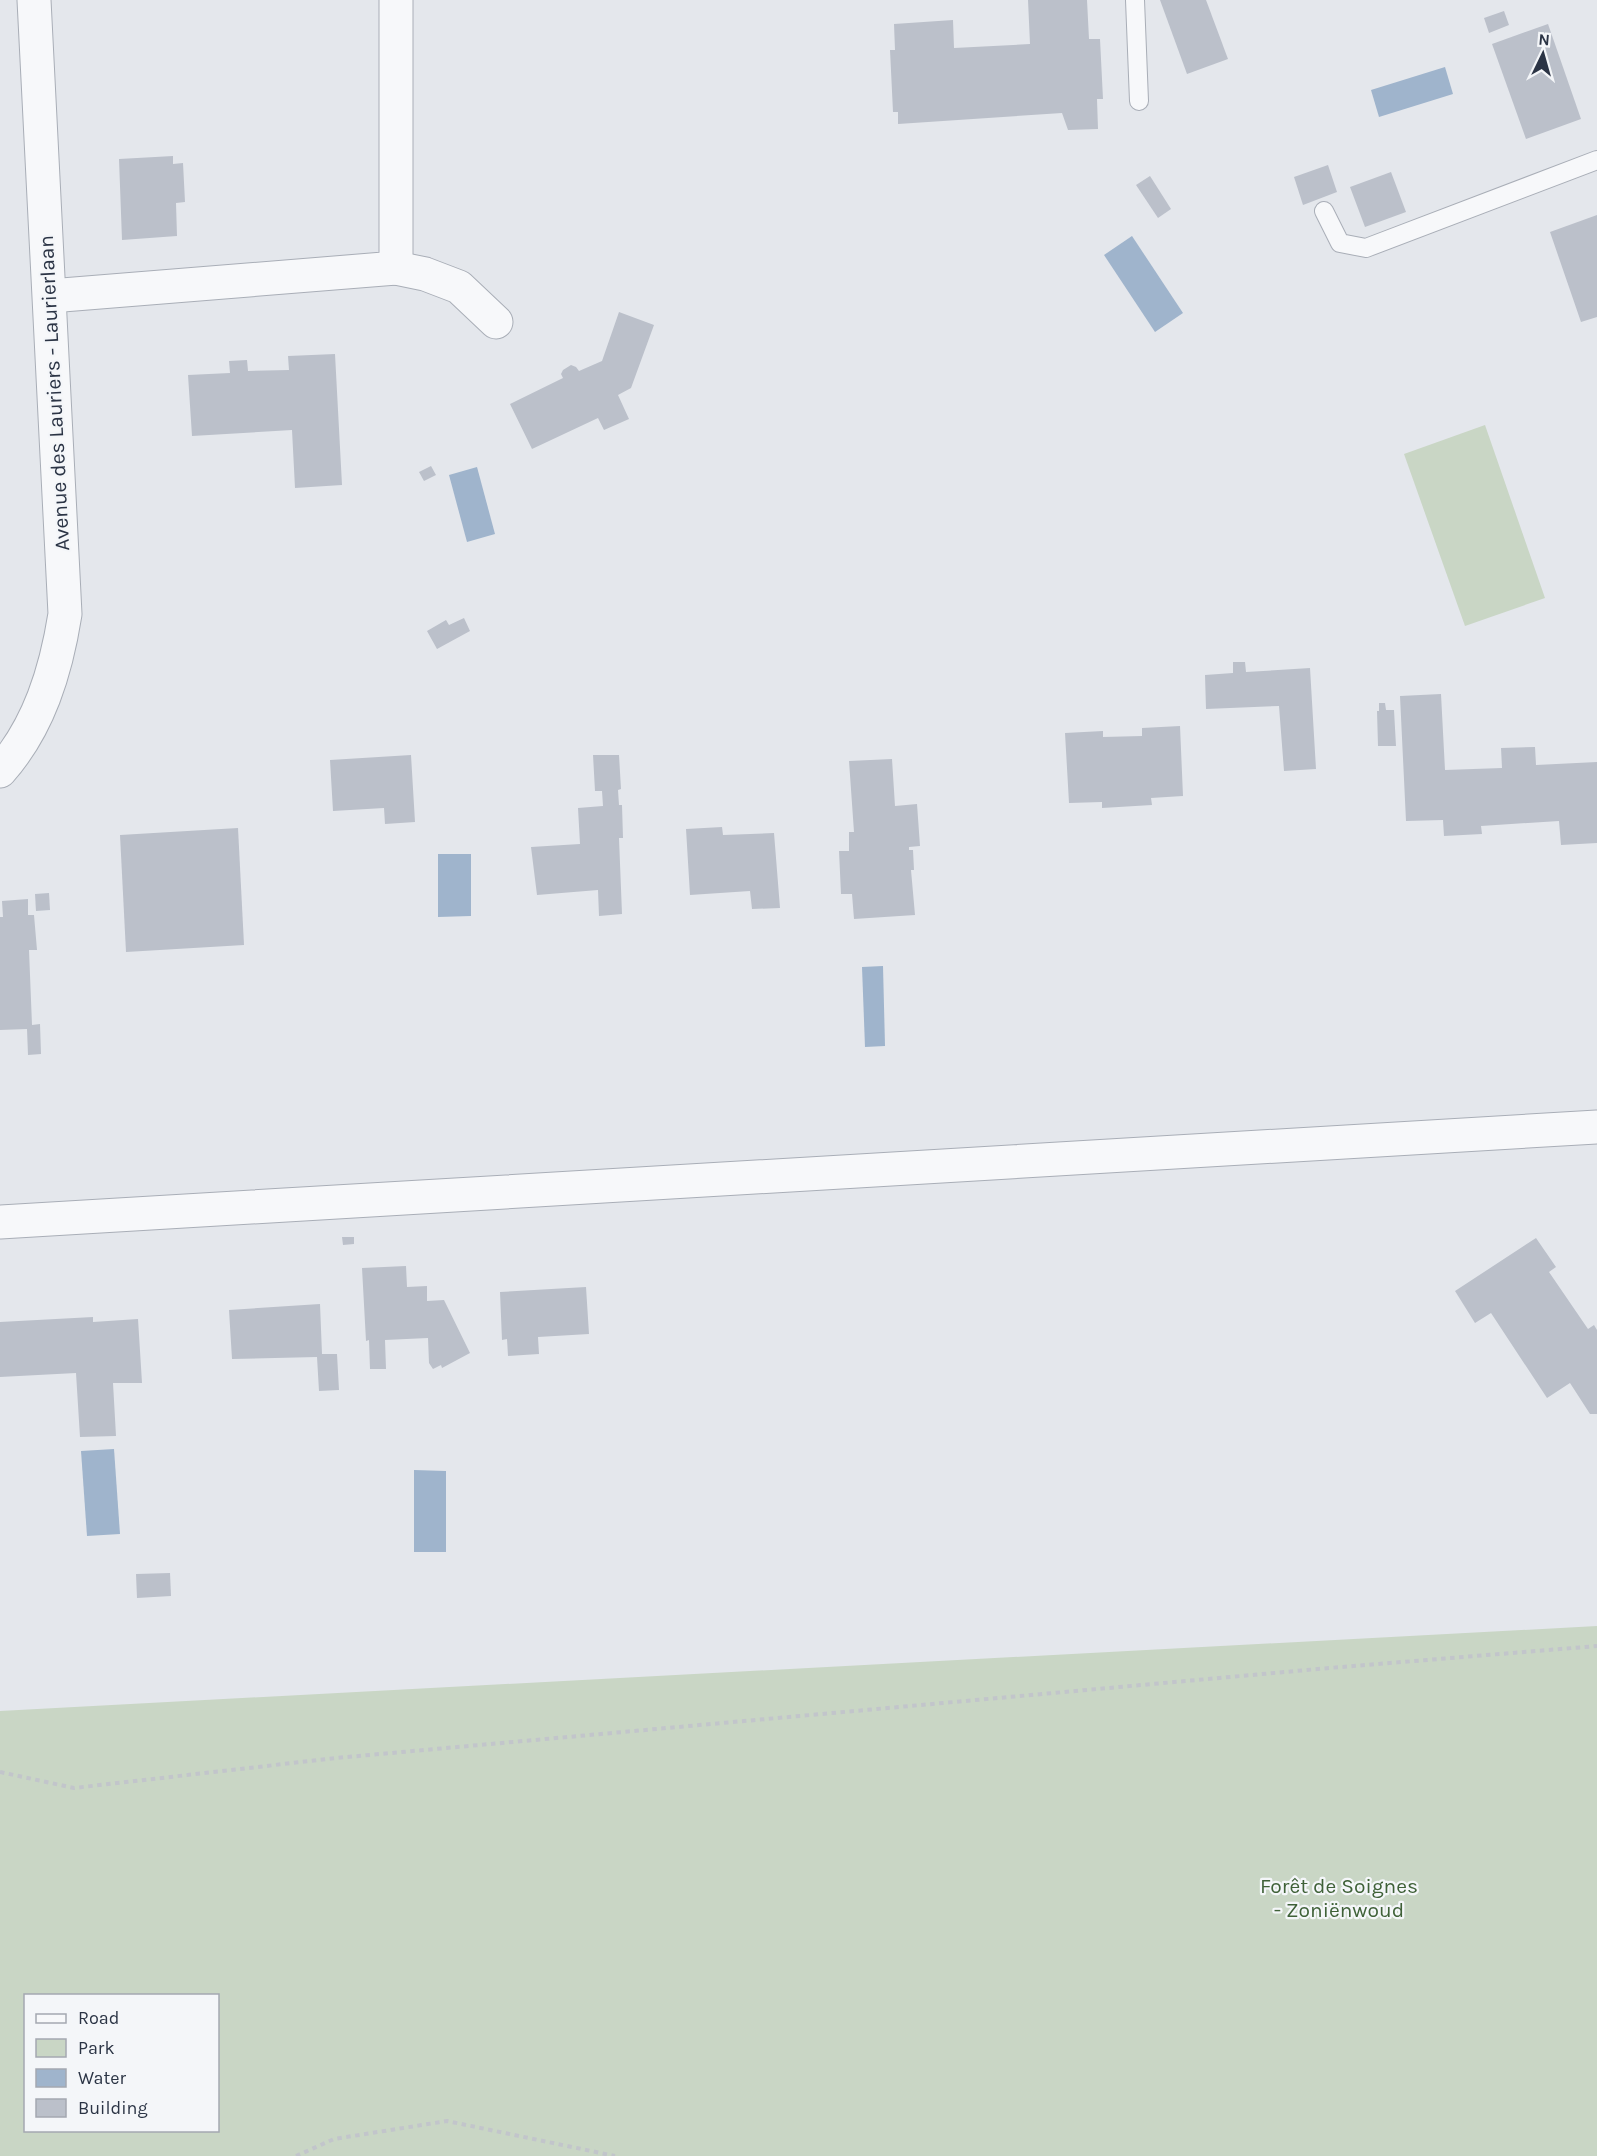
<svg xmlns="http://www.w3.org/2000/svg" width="1597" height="2156" font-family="Karla,sans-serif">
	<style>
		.green { fill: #c9d6c5; fill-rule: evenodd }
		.water { fill: #9fb4cc }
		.building { fill: #bbc0ca }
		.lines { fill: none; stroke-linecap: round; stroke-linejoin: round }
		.service-casing { stroke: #a9aeb7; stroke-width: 20 }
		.minor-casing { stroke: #a9aeb7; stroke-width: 35 }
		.path { stroke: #c2c5cb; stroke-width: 4; stroke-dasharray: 4.5 4.5; stroke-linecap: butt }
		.service { stroke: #f7f8fa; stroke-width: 18 }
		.minor { stroke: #f7f8fa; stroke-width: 33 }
		.labels { text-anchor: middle; stroke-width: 4.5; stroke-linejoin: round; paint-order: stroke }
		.street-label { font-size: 21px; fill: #2b3445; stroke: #f4f6f9 }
		.park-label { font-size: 21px; fill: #3f6138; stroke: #f4f6f9 }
	</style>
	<rect width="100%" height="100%" fill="#e4e7ec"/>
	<g class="green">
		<path d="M1485 425 1545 598 1465 626 1404 454Z"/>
		<path d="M1597 1626V2156H0V1711ZM26 1996H218V2130H26Z"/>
	</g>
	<g class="water">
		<path d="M1445 67 1453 94 1379 117 1371 90Z"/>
		<path d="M1132 236 1183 313 1155 332 1104 255Z"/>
		<path d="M477 467 495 534 467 542 449 475Z"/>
		<path d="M438 854H471V916L438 917Z"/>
		<path d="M883 966 885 1046 865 1047 862 967Z"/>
		<path d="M114 1449 120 1534 87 1536 81 1451Z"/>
		<path d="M414 1470 446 1471V1552H414Z"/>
	</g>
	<g class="building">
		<path d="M1028 0H1087L1089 39H1100L1103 99H1097L1098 129 1068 130 1062 113 898 124V112H893L890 50H895L894 24 953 20 954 48 1030 44Z"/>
		<path d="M1160 0H1206L1228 59 1187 74Z"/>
		<path d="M1504 11 1509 25 1489 33 1484 18Z"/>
		<path d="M1548 24 1581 119 1526 139 1492 44Z"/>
		<path d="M173 156V164L183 163 185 202 176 203 177 236 122 240 119 159Z"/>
		<path d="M1328 165 1337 192 1303 205 1294 177Z"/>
		<path d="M1391 172 1406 212 1365 227 1350 187Z"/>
		<path d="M1150 176 1171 209 1158 218 1136 185Z"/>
		<path d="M1597 215V317L1581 322 1550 232Z"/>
		<path d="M619 312 654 325 631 388 618 395 629 419 604 430 598 418 532 449 510 404 563 378 561 374 563 370 571 365 576 367 579 371 602 361Z"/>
		<path d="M335 354 342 485 295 488 292 430 192 436 188 375 230 373 229 361 247 360 248 371 289 370 288 356Z"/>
		<path d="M431 466 436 475 424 481 419 472Z"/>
		<path d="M464 618 470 631 437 649 427 631 446 620 449 625Z"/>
		<path d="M1233 662H1245L1246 672 1310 668 1316 769 1284 771 1279 706 1206 709 1205 675 1233 673Z"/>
		<path d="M1441 694 1445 770 1502 768 1501 748 1535 747 1536 765 1597 762V843L1561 845 1559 821 1481 826 1482 834 1444 836 1443 820 1406 821 1400 696Z"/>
		<path d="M1379 703H1385L1386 710H1394L1396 746H1378L1377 711H1379Z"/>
		<path d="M1180 726 1183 796 1151 798 1152 805 1102 808V802L1069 803 1065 733 1103 731V737L1142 736V728Z"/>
		<path d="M411 755 415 822 385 824 384 808 333 811 330 760Z"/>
		<path d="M593 755H619L621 789 618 790 619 805H622L623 838H619L622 914 599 916 598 890 537 895 531 847 580 844 578 808 603 806 602 791H595Z"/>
		<path d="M892 759 895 806 917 804 920 846 909 847V850H913L914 870H911L915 915 854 919 852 894H841L839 851H849V832H854L849 761Z"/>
		<path d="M722 827 723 835 774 833 780 908 752 909 750 891 690 895 686 829Z"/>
		<path d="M238 828 244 945 126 952 120 835Z"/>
		<path d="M49 893 50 910 36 911 35 894Z"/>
		<path d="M28 899V915H34L37 950H29L32 1025 40 1024 41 1054 28 1055 27 1029 0 1030V917H3L2 901Z"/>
		<path d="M342 1237H354V1244L343 1245Z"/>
		<path d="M1536 1238 1556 1267 1549 1272 1588 1329 1594 1325 1597 1330V1414H1590L1570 1383 1547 1398 1491 1313 1475 1323 1455 1291Z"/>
		<path d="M406 1266 407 1287 427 1286V1301L444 1300 470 1353 442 1368 441 1365 433 1369 429 1363 428 1338 385 1340 386 1369H370L369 1340 366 1341 362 1268Z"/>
		<path d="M586 1287 589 1334 538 1337 539 1354 508 1356 507 1339 502 1340 500 1292Z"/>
		<path d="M320 1304 322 1354H337L339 1390 319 1391 317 1357 232 1359 229 1310Z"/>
		<path d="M93 1317V1322L138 1319 142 1383H113L116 1436 80 1437 76 1373 0 1377V1322Z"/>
		<path d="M170 1573 171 1596 137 1598 136 1574Z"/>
	</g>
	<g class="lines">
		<defs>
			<g id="service">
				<path d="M1135 0 1139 101"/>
				<path d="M1324 211 1340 243 1366 248 1597 160"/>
			</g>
			<g id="minor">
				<path d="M396 268 425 274 459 287 496 322"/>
				<path d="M50 296 396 268V0"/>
				<path d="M0 771C39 727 56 671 65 614L34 0"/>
				<path d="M0 1222 1597 1127"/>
			</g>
		</defs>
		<use href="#service" class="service-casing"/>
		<use href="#minor" class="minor-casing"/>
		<g class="path">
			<path d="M0 1772 74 1788 336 1758 1329 1668 1597 1646"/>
			<path d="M296 2156 334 2139 447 2121 615 2156"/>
		</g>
		<use href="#service" class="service"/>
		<use href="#minor" class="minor"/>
	</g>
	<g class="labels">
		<g class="street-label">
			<text transform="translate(54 393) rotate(-93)" y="7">Avenue des Lauriers - Laurierlaan</text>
		</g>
		<g class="park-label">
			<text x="1339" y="1893">Forêt de Soignes<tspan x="1339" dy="24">- Zoniënwoud</tspan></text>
		</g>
	</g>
	<rect x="24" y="1994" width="195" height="138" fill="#f4f6f9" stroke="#a4a8b1" stroke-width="1.5"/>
	<rect x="36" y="2014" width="30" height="9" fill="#f7f8fa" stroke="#a4a8b1" stroke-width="1.5"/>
	<text x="78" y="2024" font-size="18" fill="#2b3445">Road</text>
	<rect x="36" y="2039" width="30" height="18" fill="#c9d6c5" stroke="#a4a8b1" stroke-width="1.5"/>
	<text x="78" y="2054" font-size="18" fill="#2b3445">Park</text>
	<rect x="36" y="2069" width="30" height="18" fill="#9fb4cc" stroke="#a4a8b1" stroke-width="1.5"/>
	<text x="78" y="2084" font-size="18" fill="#2b3445">Water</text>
	<rect x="36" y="2099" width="30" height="18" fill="#bbc0ca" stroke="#a4a8b1" stroke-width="1.5"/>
	<text x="78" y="2114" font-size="18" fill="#2b3445">Building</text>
	<g transform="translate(1543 54) rotate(5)" stroke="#f4f6f9" stroke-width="4.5" paint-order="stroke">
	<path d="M0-4.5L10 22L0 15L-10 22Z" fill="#2b3445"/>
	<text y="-9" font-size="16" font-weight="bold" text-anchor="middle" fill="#2b3445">N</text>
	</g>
</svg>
